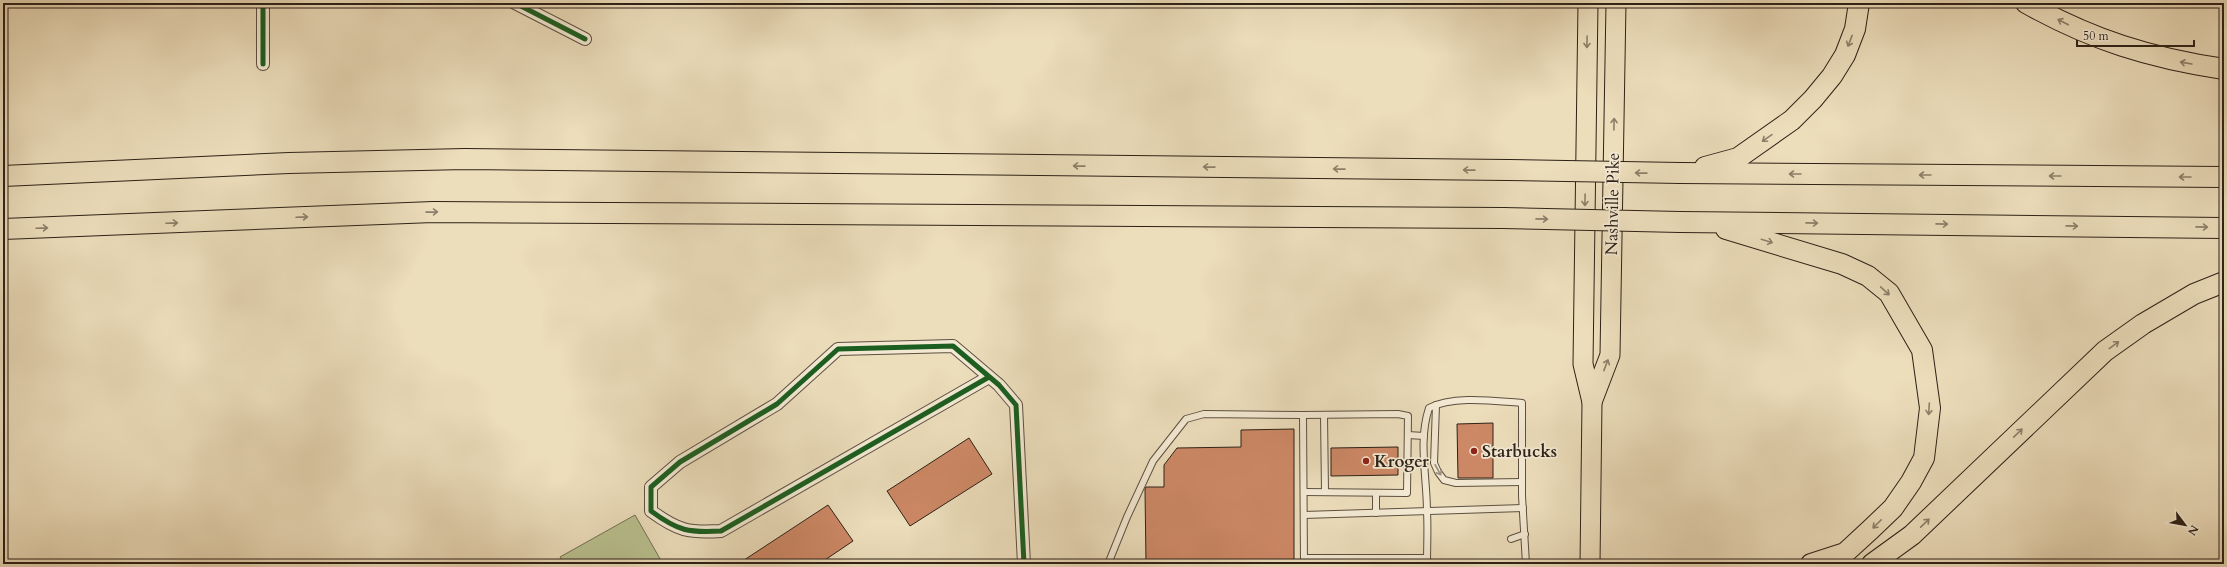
<svg xmlns="http://www.w3.org/2000/svg" width="2227" height="567" font-family="Cardo,serif">
	<style>
		.green { fill: #b9c08f; stroke: #737053 }
		.building { fill: #cd8866; stroke: #2d2117 }
		.lines { fill: none; stroke-linecap: round; stroke-linejoin: round }
		.service-casing { stroke: #5d5040; stroke-width: 8 }
		.minor-casing { stroke: #5d5040; stroke-width: 14 }
		.primary-casing { stroke: #2d2117; stroke-width: 21 }
		.trunk-casing { stroke: #2d2117; stroke-width: 22 }
		.service { stroke: #f3e9d3; stroke-width: 6 }
		.minor { stroke: #f3e9d3; stroke-width: 12 }
		.primary { stroke: #ecddbb; stroke-width: 19 }
		.trunk { stroke: #ecddbb; stroke-width: 20 }
		.trunk-bridge-casing { stroke: #2d2117; stroke-width: 22; stroke-linecap: butt }
		.trunk-bridge { stroke: #ecddbb; stroke-width: 20 }
		.cycleway-casing { stroke: #f3e9d3; stroke-width: 8 }
		.cycleway { stroke: #1b5e20; stroke-width: 5 }
		.oneway { stroke: #8c7f69 }
		.oneway2 { stroke: #9a8f7e }
		.poi-dot { fill: #8f2418; stroke: #f3e9d3; stroke-width: 1.5 }
		.labels { text-anchor: middle; stroke-width: 3.5; stroke-linejoin: round; paint-order: stroke }
		.street-label { font-size: 17px; fill: #2d2117; stroke: #f3e9d3 }
		.poi-label { font-size: 17px; font-weight: bold; fill: #2d2117; stroke: #f3e9d3; text-anchor: start }
	</style>
	<rect width="100%" height="100%" fill="#ecddbb"/>
	<filter id="stains"><feTurbulence type="fractalNoise" baseFrequency=".005" numOctaves="4"/><feColorMatrix values="0 0 0 0 .2 0 0 0 0 .09 0 0 0 0 .02 0 0 0 .5 -.17"/></filter>
	<radialGradient id="worn" r=".72"><stop offset=".6" stop-color="#630" stop-opacity="0"/><stop offset="1" stop-color="#630" stop-opacity=".3"/></radialGradient>
	<path class="green" d="M635 515 663 564H564L560 557Z"/>
	<g class="building">
		<path d="M1493 423V478H1458L1457 424Z"/>
		<path d="M1294 429V564H1146L1145 489 1146 487H1164V465L1177 448 1241 447V430Z"/>
		<path d="M969 438 992 474 910 526 887 491Z"/>
		<path d="M1398 447V475L1331 476V448Z"/>
		<path d="M828 505 853 541 819 564H738Z"/>
	</g>
	<g class="lines">
		<defs>
			<g id="service">
				<path d="M1436 405 1434 463 1438 472 1444 480 1456 483 1522 482"/>
				<path d="M1303 415 1398 414 1408 416 1407 493 1304 492"/>
				<path d="M1324 415 1325 492"/>
				<path d="M1408 435 1424 436"/>
				<path d="M1376 493V513"/>
				<path d="M1304 515 1523 508"/>
				<path d="M1511 539 1525 534"/>
				<path d="M1304 558H1427"/>
				<path d="M1108 564 1127 517 1153 461 1186 419 1204 414 1303 415 1304 564"/>
				<path d="M1427 564C1427 547 1428 529 1427 512 1427 477 1418 441 1429 408 1453 395 1495 401 1522 403V496L1526 564"/>
			</g>
			<g id="minor">
				<path d="M263 3V64"/>
				<path d="M515 3 585 39"/>
				<path d="M989 377 721 531C689 533 678 531 651 511V487L680 462 777 404 838 349 953 346 999 385 1016 405 1024 564"/>
			</g>
			<g id="primary">
				<path d="M1588 3 1583 364 1592 402 1590 564"/>
				<path d="M1592 402 1610 355 1616 3"/>
			</g>
			<g id="trunk">
				<path d="M2026 3C2092 40 2150 58 2224 69"/>
				<path d="M1705 167 1738 158 1792 120 1813 99 1832 76 1845 55 1855 29 1859 3"/>
				<path d="M1680 173 2224 177"/>
				<path d="M3 176 289 163 465 159 1508 170"/>
				<path d="M1680 222 2224 228"/>
				<path d="M3 229 433 212 1503 218"/>
				<path d="M1726 229 1842 264 1868 276 1889 293 1922 350 1930 408 1924 458 1911 482 1893 508 1870 530 1845 553 1811 564"/>
				<path d="M1872 564 1912 535 2105 351 2143 324 2194 294 2224 282"/>
			</g>
		</defs>
		<use href="#service" class="service-casing"/>
		<use href="#minor" class="minor-casing"/>
		<use href="#primary" class="primary-casing"/>
		<use href="#trunk" class="trunk-casing"/>
		<use href="#service" class="service"/>
		<use href="#minor" class="minor"/>
		<use href="#primary" class="primary"/>
		<use href="#trunk" class="trunk"/>
		<defs>
			<g id="trunk-bridge">
				<path d="M1508 170 1680 173"/>
				<path d="M1503 218 1680 222"/>
			</g>
		</defs>
		<use href="#trunk-bridge" class="trunk-bridge-casing"/>
		<use href="#trunk-bridge" class="trunk-bridge"/>
		<defs>
			<g id="cycleway">
				<path d="M263 3V64"/>
				<path d="M515 3 585 39"/>
				<path d="M989 377 721 531C689 533 678 531 651 511V487L680 462 777 404 838 349 953 346 999 385 1016 405 1024 564"/>
			</g>
		</defs>
		<use href="#cycleway" class="cycleway-casing"/>
		<use href="#cycleway" class="cycleway"/>
	</g>
	<defs><path id="oneway-shaft" d="M-6 0H5M1.5-3L5.5 0L1.5 3" fill="none" stroke-width="1.6" stroke-linecap="round" stroke-linejoin="round"/></defs>
	<g class="oneway">
		<use href="#oneway-shaft" transform="translate(2063 22) rotate(-153)"/>
		<use href="#oneway-shaft" transform="translate(1850 41) rotate(111)"/>
		<use href="#oneway-shaft" transform="translate(1587 42) rotate(91)"/>
		<use href="#oneway-shaft" transform="translate(2186 63) rotate(-170)"/>
		<use href="#oneway-shaft" transform="translate(1614 124) rotate(-89)"/>
		<use href="#oneway-shaft" transform="translate(1767 138) rotate(145)"/>
		<use href="#oneway-shaft" transform="translate(1079 166) rotate(-179)"/>
		<use href="#oneway-shaft" transform="translate(1209 167) rotate(-179)"/>
		<use href="#oneway-shaft" transform="translate(1339 169) rotate(-179)"/>
		<use href="#oneway-shaft" transform="translate(1469 170) rotate(-179)"/>
		<use href="#oneway-shaft" transform="translate(1641 173) rotate(-179)"/>
		<use href="#oneway-shaft" transform="translate(1795 174) rotate(-180)"/>
		<use href="#oneway-shaft" transform="translate(1925 175) rotate(-180)"/>
		<use href="#oneway-shaft" transform="translate(2055 176) rotate(-180)"/>
		<use href="#oneway-shaft" transform="translate(2185 177) rotate(-180)"/>
		<use href="#oneway-shaft" transform="translate(1585 200) rotate(91)"/>
		<use href="#oneway-shaft" transform="translate(432 212) rotate(-1)"/>
		<use href="#oneway-shaft" transform="translate(302 217) rotate(-2)"/>
		<use href="#oneway-shaft" transform="translate(1542 219) rotate(1)"/>
		<use href="#oneway-shaft" transform="translate(172 223) rotate(-2)"/>
		<use href="#oneway-shaft" transform="translate(1812 223) rotate(1)"/>
		<use href="#oneway-shaft" transform="translate(1942 224) rotate(1)"/>
		<use href="#oneway-shaft" transform="translate(2072 226) rotate(1)"/>
		<use href="#oneway-shaft" transform="translate(2202 227) rotate(1)"/>
		<use href="#oneway-shaft" transform="translate(42 228) rotate(-2)"/>
		<use href="#oneway-shaft" transform="translate(1767 241) rotate(17)"/>
		<use href="#oneway-shaft" transform="translate(1885 291) rotate(43)"/>
		<use href="#oneway-shaft" transform="translate(2114 345) rotate(-36)"/>
		<use href="#oneway-shaft" transform="translate(1606 365) rotate(-69)"/>
		<use href="#oneway-shaft" transform="translate(1929 409) rotate(93)"/>
		<use href="#oneway-shaft" transform="translate(2018 433) rotate(-44)"/>
		<use href="#oneway-shaft" transform="translate(1925 523) rotate(-44)"/>
		<use href="#oneway-shaft" transform="translate(1877 524) rotate(135)"/>
	</g>
	<use class="oneway2" href="#oneway-shaft" transform="translate(1438 470) rotate(61)"/>
	<g class="poi-dot">
		<circle cx="1474" cy="451" r="4"/>
		<circle cx="1366" cy="461" r="4"/>
	</g>
	<g class="labels">
		<g class="street-label">
			<text transform="translate(1612 204) rotate(-89)" y="6">Nashville Pike</text>
		</g>
		<g class="poi-label">
			<text x="1482" y="457">Starbucks</text>
			<text x="1374" y="467">Kroger</text>
		</g>
	</g>
	<rect width="2227" height="567" fill="none" stroke="#ecddbb" stroke-width="16"/>
	<rect x="4" y="4" width="2219" height="559" fill="none" stroke="#2d2117" stroke-width="2"/>
	<rect x="8" y="8" width="2211" height="551" fill="none" stroke="#2d2117"/>
	<g transform="translate(2185 525) rotate(122)" stroke="#f3e9d3" stroke-width="3" paint-order="stroke">
	<path d="M0-3L7 15L0 10L-7 15Z" fill="#2d2117"/>
	<text y="-6" font-size="11" font-weight="bold" text-anchor="middle" fill="#2d2117">N</text>
	</g>
	<path d="M2077 40v6h117v-6" fill="none" stroke="#2d2117" stroke-width="2"/>
	<text x="2083" y="40" font-size="12" fill="#2d2117" stroke="#f3e9d3" stroke-width="3" paint-order="stroke">50 m</text>
	<rect width="100%" height="100%" filter="url(#stains)"/>
	<rect width="100%" height="100%" fill="url(#worn)"/>
</svg>
